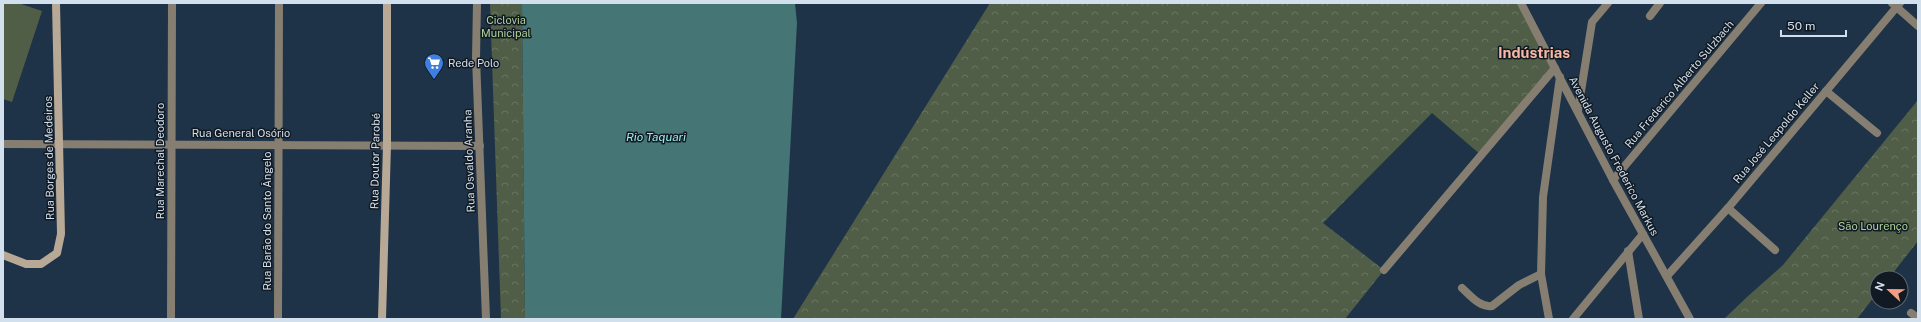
<svg xmlns="http://www.w3.org/2000/svg" width="1921" height="322" font-family="'Public Sans',sans-serif">
	<style>
		.forest { fill: url(#forest-crowns) }
		.garden { fill: #505e47 }
		.water { fill: #457575 }
		.lines { fill: none; stroke-linecap: round; stroke-linejoin: round }
		.minor { stroke: #877e72; stroke-width: 8 }
		.tertiary { stroke: #877e72; stroke-width: 8 }
		.secondary { stroke: #b8a997; stroke-width: 8 }
		.labels { text-anchor: middle; stroke-width: 3; stroke-linejoin: round; paint-order: stroke }
		.park-label { font-size: 11px; fill: #afd099; stroke: #111a23 }
		.poi-label { font-size: 11px; fill: #d2dfec; stroke: #111a23; text-anchor: start }
		.street-label { font-size: 11px; fill: #d2dfec; stroke: #111a23 }
		.water-label { font-size: 12px; font-style: italic; fill: #99eded; stroke: #111a23 }
		.district-label { font-size: 15px; font-weight: bold; fill: #f8b8a5; stroke: #111a23 }
	</style>
	<defs>
		<pattern id="forest-crowns" width="20" height="18" patternUnits="userSpaceOnUse"><rect width="20" height="18" fill="#505e47"/><path d="M2 6a3 3 0 1 1 6 0M12 15a3 3 0 1 1 6 0" fill="none" stroke="#687562"/></pattern>
	</defs>
	<rect width="100%" height="100%" fill="#1e3347"/>
	<g class="forest">
		<path d="M490 3H522L525 319H501Z"/>
		<path d="M990 3H1521L1555 68 1481 155 1432 113 1323 223 1384 270 1345 319H793Z"/>
		<path d="M1918 100V241L1889 278H1877V293L1857 319H1724L1747 297 1783 265Z"/>
	</g>
	<path class="garden" d="M3 3H18L42 11 12 102 3 99Z"/>
	<path class="water" d="M522 3H795L797 23 781 319H525Z"/>
	<g class="lines">
		<g class="minor">
			<path d="M477 3 476 58 486 319"/>
			<path d="M1892 3 1918 26"/>
			<path d="M1650 16 1660 3"/>
			<path d="M1826 91 1877 133"/>
			<path d="M1578 110 1592 22 1608 3"/>
			<path d="M3 144 480 146"/>
			<path d="M1613 180 1761 3"/>
			<path d="M1728 208 1775 250"/>
			<path d="M1628 251 1639 319"/>
			<path d="M1384 270 1555 68"/>
			<path d="M1667 276 1728 208 1900 3"/>
			<path d="M1462 288C1470 295 1480 308 1492 306L1519 285 1541 274"/>
			<path d="M1911 313 1918 318"/>
			<path d="M171 319 172 3"/>
			<path d="M278 319 279 3"/>
			<path d="M1549 319 1541 274 1543 197 1560 77"/>
			<path d="M1573 319 1643 234"/>
		</g>
		<path class="tertiary" d="M1521 3 1613 180 1690 319"/>
		<g class="secondary">
			<path d="M3 255 26 264H41L57 253 61 234 56 3"/>
			<path d="M382 319 387 145V3"/>
		</g>
	</g>
	<defs>
		<symbol id="supermarket-pin" viewBox="-11 -11 22 30"><path d="M0 17L-7.5 6A9.5 9.5 0 1 1 7.5 6Z" fill="#3f7fe0" stroke="#111a23"/><path d="M-6-5.5h2.5l.6 2H6L4.5 2H-2.5L-4.4-4H-6ZM-1.5 3.2a1.3 1.3 0 1 0 .1 0ZM3 3.2a1.3 1.3 0 1 0 .1 0Z" fill="#fff"/></symbol>
	</defs>
	<g fill-rule="evenodd">
		<use href="#supermarket-pin" x="423" y="52" width="22" height="30"/>
	</g>
	<g class="labels">
		<g class="park-label">
			<text x="506" y="24">Ciclovia<tspan x="506" dy="13">Municipal</tspan></text>
			<text x="1873" y="230">São Lourenço</text>
		</g>
		<g class="poi-label">
			<text x="448" y="67">Rede Polo</text>
		</g>
		<g class="street-label">
			<text transform="translate(1679 84) rotate(-50)" y="4">Rua Frederico Alberto Sulzbach</text>
			<text x="241" y="137">Rua General Osório</text>
			<text transform="translate(1776 133) rotate(-50)" y="4">Rua José Leopoldo Keller</text>
			<text transform="translate(1614 156) rotate(62)" y="4">Avenida Augusto Frederico Markus</text>
			<text transform="translate(49 158) rotate(-91)" y="4">Rua Borges de Medeiros</text>
			<text transform="translate(160 161) rotate(-90)" y="4">Rua Marechal Deodoro</text>
			<text transform="translate(375 161) rotate(-89)" y="4">Rua Doutor Parobé</text>
			<text transform="translate(469 161) rotate(-92)" y="4">Rua Osvaldo Aranha</text>
			<text transform="translate(267 221) rotate(-90)" y="4">Rua Barão do Santo Ângelo</text>
		</g>
		<g class="water-label">
			<text x="656" y="141">Rio Taquari</text>
		</g>
		<g class="district-label">
			<text x="1534" y="58">Indústrias</text>
		</g>
	</g>
	<rect width="1921" height="322" fill="none" stroke="#d2dfec" stroke-width="8"/>
	<g transform="translate(1889 290) rotate(292)"><circle r="19" fill="#111a23" stroke="#5e6973"/>
	<path d="M0-3L7 15L0 10L-7 15Z" fill="#f49e86"/>
	<text y="-6" font-size="11" font-weight="bold" text-anchor="middle" fill="#d2dfec">N</text>
	</g>
	<path d="M1781 30v6h65v-6" fill="none" stroke="#d2dfec" stroke-width="2"/>
	<text x="1787" y="30" font-size="12" fill="#d2dfec" stroke="#111a23" stroke-width="3" paint-order="stroke">50 m</text>
</svg>
